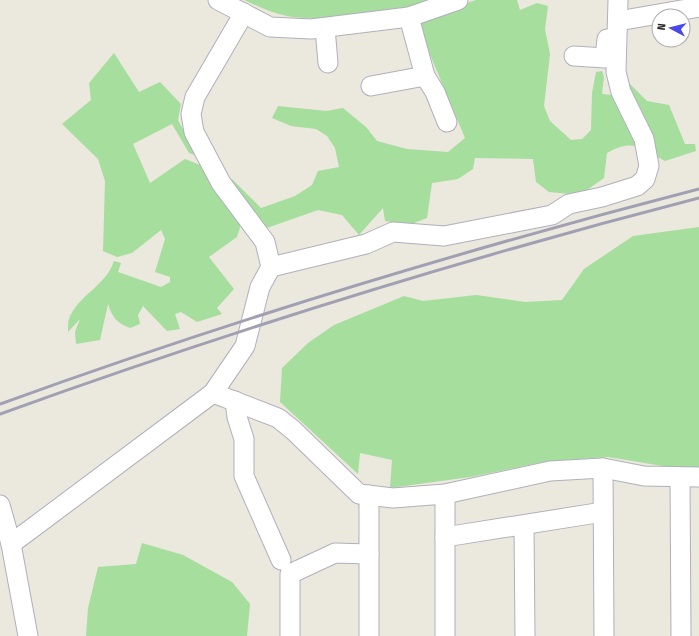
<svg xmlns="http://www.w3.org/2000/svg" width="699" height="636" font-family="'Fira Sans Condensed',sans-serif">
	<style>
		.green { fill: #a6de9d }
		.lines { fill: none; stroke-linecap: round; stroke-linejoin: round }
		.minor-casing { stroke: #b0b0bd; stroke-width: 21 }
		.minor { stroke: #fff; stroke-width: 19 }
		.rail { stroke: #a1a0b3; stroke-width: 3 }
	</style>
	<rect width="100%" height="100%" fill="#ebe8dd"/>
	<g class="green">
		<path d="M244 0H440L425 4C382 10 337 22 293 17 276 15 259 7 244 0Z"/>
		<path d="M476 0H517L520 10 537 3 548 6 545 29 550 54 544 106 550 121 571 140 582 139 591 130 592 93 596 72 602 71 604 77 602 94 612 95 619 105 628 82 647 101 669 105 685 144H695L696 151 665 161C641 148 633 138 607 153L604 178 580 195 549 192 536 182 533 159 475 158 473 169 458 179 432 183 427 218 409 225 385 221 383 208 359 235 342 215 318 210 264 229 228 184 232 179 261 208 295 196 312 185 318 171 339 167 335 148 327 136 316 129 291 126 272 118 278 106 326 111 343 108 366 127 377 141 407 149 448 152 465 138 418 26 420 19Z"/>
		<path d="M114 53 139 92 160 82 181 104 178 120 197 156 189 153 172 124 133 144 150 183 185 159 200 165 242 221 237 237 209 257 234 289 217 308 222 314 197 322 181 312 175 314 180 329 167 331 143 306 138 315 140 324 130 328C117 323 112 317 108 304L100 340 76 344 75 332 80 319 68 332C68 328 68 322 69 319 77 296 107 285 114 261L121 263 118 272 161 287 170 282V277L155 272 165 239 161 230 132 253 117 257 103 251 105 181 98 159 62 124 91 100 89 83Z"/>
		<path d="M699 227V468L687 470 608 457 544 462 470 477 390 488 392 460 360 453 358 474 280 402 282 368 308 343 334 325 404 296 423 301 476 295 525 302 562 300 584 269 633 236Z"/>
		<path d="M142 543 183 555 232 582 250 604 247 636H86L88 608 98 567 136 564Z"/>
	</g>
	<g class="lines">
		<defs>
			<g id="minor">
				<path d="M218 0 270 27 311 29 409 17 458 0"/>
				<path d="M409 17 425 76 435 92 447 122"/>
				<path d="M618 21 699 7"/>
				<path d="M325 28 328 63"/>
				<path d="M574 56 605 58 607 39 611 40"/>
				<path d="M371 86 425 76"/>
				<path d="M271 267 366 244 393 232 444 236 552 215 569 204 602 197 637 186 645 179 649 166 644 139 621 92 616 72 618 0"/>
				<path d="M213 393 278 418 293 430 359 494 393 498 445 494 550 471 603 468 644 476 699 477"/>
				<path d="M235 401 237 417 244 439V476L281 560"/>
				<path d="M603 468 604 636"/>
				<path d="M680 477 681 636"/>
				<path d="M445 494V636"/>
				<path d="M0 505 11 544 28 636"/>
				<path d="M524 525 525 636"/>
				<path d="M445 537 603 512"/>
				<path d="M11 544 213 393 245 346 260 287 271 267 265 242 221 183 194 132 191 114 195 97 244 13"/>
				<path d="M290 636V574L335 553 369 554"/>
				<path d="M369 636V495"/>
			</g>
		</defs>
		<use href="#minor" class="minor-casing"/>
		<use href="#minor" class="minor"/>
		<g class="rail">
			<path d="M0 404C229 321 463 250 699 189"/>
			<path d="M0 414C230 331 462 259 699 198"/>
		</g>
	</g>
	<g transform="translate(671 28) rotate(277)"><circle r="19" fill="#ffffff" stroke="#aaaaaa"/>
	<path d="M0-3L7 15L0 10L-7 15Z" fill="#4947ee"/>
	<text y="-6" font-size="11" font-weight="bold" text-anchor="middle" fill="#2a2a2a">N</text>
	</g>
</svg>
